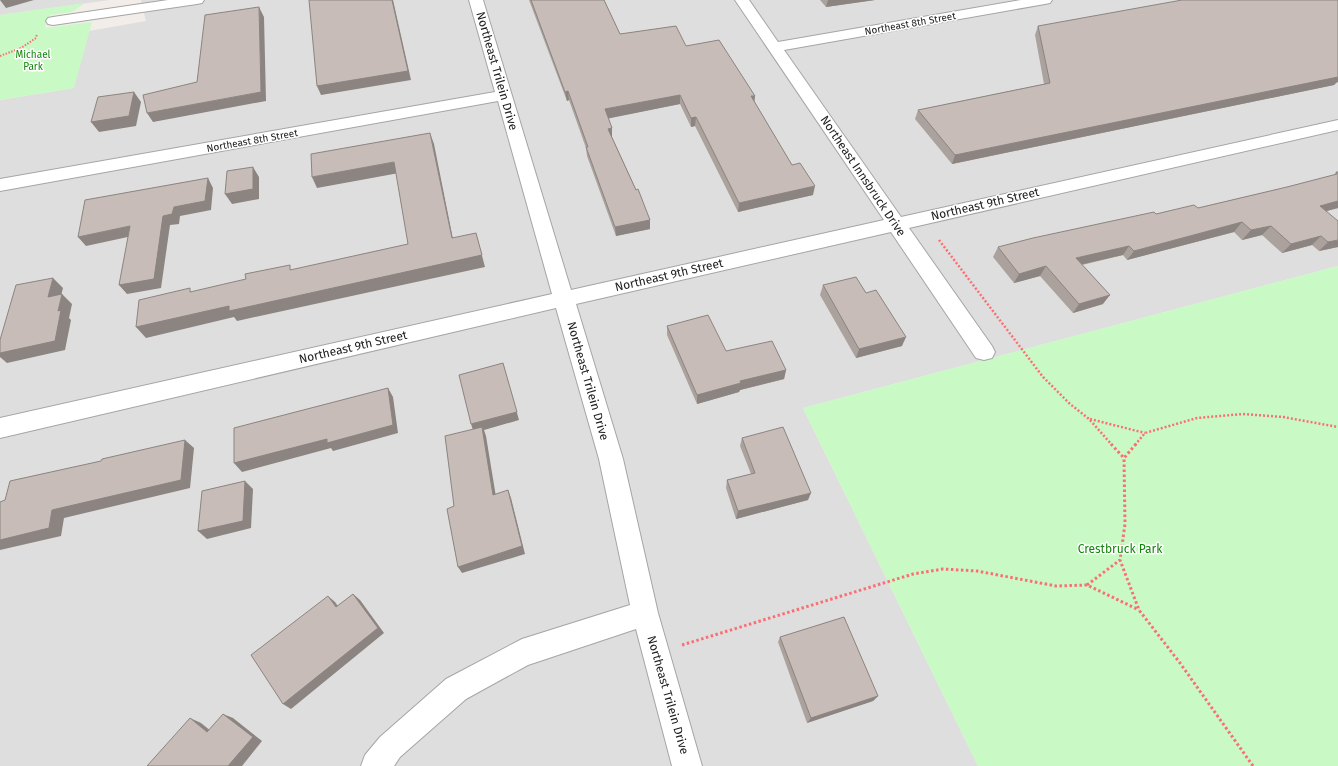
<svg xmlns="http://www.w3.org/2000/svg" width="1338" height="766" font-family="'Fira Sans',sans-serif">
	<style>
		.residential { fill: #dfdede }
		.park { fill: #c9fac6 }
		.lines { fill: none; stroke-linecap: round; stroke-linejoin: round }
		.minor-casing { stroke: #a5a5a5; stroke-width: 2 }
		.path-far2 { stroke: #fb6f74; stroke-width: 2; stroke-dasharray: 1.5 1.5; stroke-linecap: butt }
		.path-far1 { stroke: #fb6f74; stroke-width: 2.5; stroke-dasharray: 2 2; stroke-linecap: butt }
		.path { stroke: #fb6f74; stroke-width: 3; stroke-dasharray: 2.5 2.5; stroke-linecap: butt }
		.minor { fill: #fff; fill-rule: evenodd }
		.wall { fill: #aba29d }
		.shaded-wall { fill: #8b8480 }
		.building { fill: #c7bcb7; stroke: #8b8480 }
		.labels { text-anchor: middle; stroke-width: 3; stroke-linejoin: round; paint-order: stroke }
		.far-street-label { font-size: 10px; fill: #212121; stroke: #fff }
		.far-park-label { font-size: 10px; fill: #11840b; stroke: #fff }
		.street-label { font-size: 12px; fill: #212121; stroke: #fff }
		.park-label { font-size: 12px; fill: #11840b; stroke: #fff }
	</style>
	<rect width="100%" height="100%" fill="#f2ede8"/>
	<g class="residential">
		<path d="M0 0H110L0 15Z"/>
		<path d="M141 0H1338V266L803 408 978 766H0V100L73 88 89 31 146 21Z"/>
	</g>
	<g class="park">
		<path d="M85 3 72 12 50 15 45 28 92 22 74 88 0 100V15Z"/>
		<path d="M1338 266V766H978L803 408Z"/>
	</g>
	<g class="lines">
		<defs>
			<g id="minor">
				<path d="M168 0H204L202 3 197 4 53 25 48 24 46 21 48 18 53 17Z"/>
				<path d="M469 0H483L571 290 884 220 735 0H749L778 42 1021 0H1052L1050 3 1045 4 784 50 901 217 1338 120V130L909 228 992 346 995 352 992 358 984 360 976 358 891 232 576 304 623 459 658 613 702 766H672L636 629 528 665 466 699 400 757 394 766H361L365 755 380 737 446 679 522 639 630 605 599 459 556 308 0 438V418L552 294 498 101 0 191V179L495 92Z"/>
			</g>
		</defs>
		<use href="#minor" class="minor-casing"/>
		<path class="path-far2" d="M0 56 21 48 36 38 37 34"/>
		<g class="path-far1">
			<path d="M939 240 1043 377 1070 404 1089 419 1112 445"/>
			<path d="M1090 419 1145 433"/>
			<path d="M1135 445 1145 433 1197 418 1243 414 1283 417 1338 427"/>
		</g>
		<g class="path">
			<path d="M1111 444 1124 458"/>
			<path d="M1136 444 1124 458 1125 524 1120 560 1139 610 1180 663 1253 766"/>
			<path d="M1087 585 1120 560"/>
			<path d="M682 645 913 574 943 569 977 571 1056 586 1087 585 1139 610"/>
		</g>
		<use href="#minor" class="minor"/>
	</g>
	<g class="wall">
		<path d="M529 0H604L620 34 686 46 755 96 754 101 792 165 813 195 738 212 695 126 691 127 680 104 608 118 612 128V137L650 220V229L616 236 587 156 586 148 569 100 567 101Z"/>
		<path d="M820 0H875L826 7Z"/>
		<path d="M1038 26 1336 83 1334 85 952 164 915 119 918 110 1044 84 1035 35Z"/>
		<path d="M1336 172H1338V208L1327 211 1338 247 1319 251 1312 245 1282 253 1262 235 1242 240 1234 232 1127 260 1123 255 1082 265 1103 304 1073 313 1040 276 1014 283 993 257 998 247 1156 214 1198 208 1287 187 1334 175Z"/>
		<path d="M823 285 866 293 902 346 856 358 820 295Z"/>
		<path d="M667 326 726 351 786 370 784 379 740 390 739 392 697 404 667 335Z"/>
		<path d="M742 438 808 500 736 519 726 488 727 480 751 474 740 446Z"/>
		<path d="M780 637 878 696 873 701 807 723 778 642Z"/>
	</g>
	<g class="shaded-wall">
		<path d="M0 0H34L6 8Z"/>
		<path d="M392 0H393L411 80 321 95 317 86Z"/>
		<path d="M828 0H875L826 7Z"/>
		<path d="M259 7 264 17 266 101 153 122 147 113 261 92Z"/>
		<path d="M1338 76V82L1336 83 1334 85 952 164 955 155Z"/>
		<path d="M568 91 569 100 567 101 565 92Z"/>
		<path d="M134 92 141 102 136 126 99 132 91 122Z"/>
		<path d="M680 95V104L606 119 605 109Z"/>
		<path d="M751 96H755L754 105Z"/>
		<path d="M696 117 695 126 691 127V118Z"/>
		<path d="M612 128V137L608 138V129Z"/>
		<path d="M430 133 434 144 455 249 452 238Z"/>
		<path d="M394 162 399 173 317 188 312 177Z"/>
		<path d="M253 167 259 177V199L232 204 225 194Z"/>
		<path d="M208 178 213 188 211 210 180 216 179 224 170 225 161 288 127 294 119 285 163 216 174 207Z"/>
		<path d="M815 186 813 195 738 212 739 203Z"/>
		<path d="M1338 201V208L1311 215 1320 206Z"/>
		<path d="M650 220V229L616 236 615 227Z"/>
		<path d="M1242 222 1234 232 1127 260 1134 251Z"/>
		<path d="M130 226 137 235 86 246 78 237Z"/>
		<path d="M1271 226 1262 235 1242 240 1251 230Z"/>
		<path d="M476 233 485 267 237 321 234 317 146 338 136 327Z"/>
		<path d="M1321 236 1312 245 1282 253 1291 244Z"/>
		<path d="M1338 240V247L1319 251 1328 242Z"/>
		<path d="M1129 246 1123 255 1070 267 1076 258Z"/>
		<path d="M1046 266 1040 276 1014 283 1019 274Z"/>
		<path d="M53 278 63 288 58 307 48 297Z"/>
		<path d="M62 294 72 304 69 318 71 320 65 350 7 363 0 357V353L58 311Z"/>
		<path d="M1110 295 1103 304 1073 313 1079 304Z"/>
		<path d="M906 337 902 346 856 358 859 349Z"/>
		<path d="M503 363 519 420 484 430 486 436 497 503 493 495 474 433 471 424Z"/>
		<path d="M786 370 784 379 740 390 739 392 697 404V395L740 381Z"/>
		<path d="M388 388 393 397 398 433 333 451 331 448 242 472 234 463Z"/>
		<path d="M185 440 194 448 190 488 64 518 61 536 0 550V540L52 510Z"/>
		<path d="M245 481 253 489 251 528 207 539 198 531Z"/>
		<path d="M508 490 511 498 525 554 462 573 458 567Z"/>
		<path d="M811 493 808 500 736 519 738 511Z"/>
		<path d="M353 594 360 600 384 633 291 709 283 704Z"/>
		<path d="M328 596 335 602 343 613 336 607Z"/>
		<path d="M878 696 873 701 807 723 811 718Z"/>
		<path d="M223 714 233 718 262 741 242 766H228Z"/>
		<path d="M190 718 201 723 217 736 207 732Z"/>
	</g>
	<g class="building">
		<path d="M309 0H392L408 71 317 86Z"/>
		<path d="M531 0H604L620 34 676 26 686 46 719 40 755 96H751L792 165 800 163 815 186 739 203 696 117 691 118 680 95 605 109 612 128 608 129 636 190 638 189 650 220 615 227 586 147H588L568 91 565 92Z"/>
		<path d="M1182 0H1338V77L955 155 918 110 1050 83 1038 26Z"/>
		<path d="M259 7 261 92 147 113 143 95 197 82 205 15Z"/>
		<path d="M134 92 129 116 91 122 98 97Z"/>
		<path d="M430 133 452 238 476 233 482 255 229 311V306L136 327 139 300 190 288V292L246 279 245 274 290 265V270L408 244 394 162 312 177 311 154Z"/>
		<path d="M253 167V189L225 194 227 171Z"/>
		<path d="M1336 172H1338V201L1320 206 1338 221V240L1328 242 1321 236 1291 244 1271 226 1251 230 1242 222 1134 251 1129 246 1076 258 1110 295 1079 304 1046 266 1019 274 998 247 1033 238 1154 212 1156 214 1194 205 1198 208 1287 187 1337 174Z"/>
		<path d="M208 178 205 201 174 207 172 214 163 216 154 279 119 285 130 226 78 237 85 200Z"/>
		<path d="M856 277 866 293 876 290 906 337 859 349 823 285Z"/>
		<path d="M53 278 48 297 62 294 58 311 61 310 55 341 0 353V340L16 285Z"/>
		<path d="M708 315 726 351 772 341 786 370 740 381 741 383 697 395 667 326Z"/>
		<path d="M503 363 517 412 471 424 459 375Z"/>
		<path d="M388 388 393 425 327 443V439L234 463V428Z"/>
		<path d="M482 427 493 495 508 490 522 546 458 567 447 509 454 506 445 436Z"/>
		<path d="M783 427 811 493 738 511 727 480 755 473 742 438Z"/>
		<path d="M185 440 181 480 52 510 49 528 0 540V502L5 500 10 481 101 461 102 459Z"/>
		<path d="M245 481 243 521 198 531 202 491Z"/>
		<path d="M353 594 378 628 283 704 251 655 328 596 336 607Z"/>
		<path d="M844 617 878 696 811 718 780 637Z"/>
		<path d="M223 714 253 737 228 766H147L190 718 207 732Z"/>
	</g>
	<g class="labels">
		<g class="far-street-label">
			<text transform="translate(910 23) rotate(-10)" y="4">Northeast 8th Street</text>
			<text transform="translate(252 140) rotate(-10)" y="4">Northeast 8th Street</text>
		</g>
		<g class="far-park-label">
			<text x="33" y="58">Michael<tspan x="33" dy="12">Park</tspan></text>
		</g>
		<g class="street-label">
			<text transform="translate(497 71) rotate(74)" y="4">Northeast Trilein Drive</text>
			<text transform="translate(863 176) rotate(56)" y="4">Northeast Innsbruck Drive</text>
			<text transform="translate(985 204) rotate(-13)" y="4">Northeast 9th Street</text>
			<text transform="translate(669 275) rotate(-13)" y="4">Northeast 9th Street</text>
			<text transform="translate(353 347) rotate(-13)" y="4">Northeast 9th Street</text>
			<text transform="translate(588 381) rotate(74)" y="4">Northeast Trilein Drive</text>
			<text transform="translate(668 695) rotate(74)" y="4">Northeast Trilein Drive</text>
		</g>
		<g class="park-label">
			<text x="1120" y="553">Crestbruck Park</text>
		</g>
	</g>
</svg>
